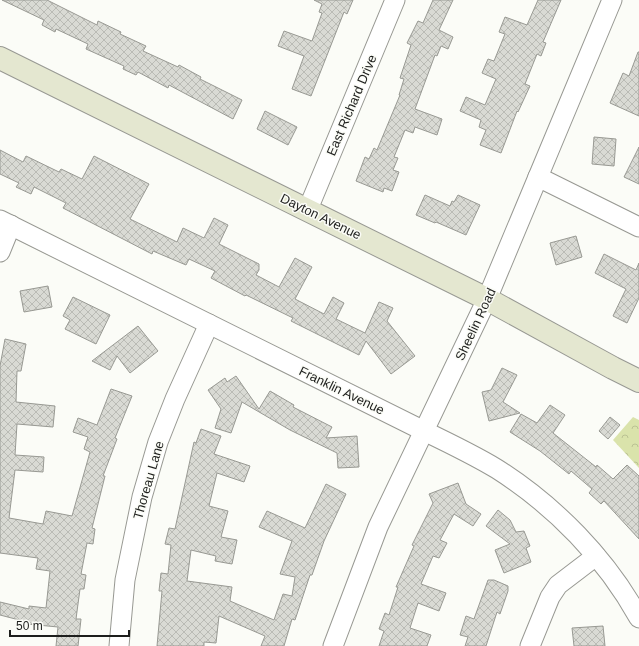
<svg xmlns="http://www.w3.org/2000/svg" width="639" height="646" font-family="Arial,sans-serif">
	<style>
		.park { fill: url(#park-crowns) }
		.building { fill: url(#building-cross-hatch); stroke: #989993 }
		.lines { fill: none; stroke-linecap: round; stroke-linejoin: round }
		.minor-casing { stroke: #989993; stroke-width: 21 }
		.secondary-casing { stroke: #989993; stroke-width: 24 }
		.minor { stroke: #fff; stroke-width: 19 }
		.secondary { stroke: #e4e7d0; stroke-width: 22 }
		.labels { text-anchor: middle; stroke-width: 3; stroke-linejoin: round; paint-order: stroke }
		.street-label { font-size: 13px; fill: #1d1e1c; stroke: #fbfcf7 }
	</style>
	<defs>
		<pattern id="park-crowns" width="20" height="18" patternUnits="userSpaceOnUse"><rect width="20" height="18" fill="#dae3ab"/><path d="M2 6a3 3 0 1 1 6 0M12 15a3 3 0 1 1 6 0" fill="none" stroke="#bbc293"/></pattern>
		<pattern id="building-cross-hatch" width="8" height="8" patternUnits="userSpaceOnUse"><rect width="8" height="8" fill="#d9dad4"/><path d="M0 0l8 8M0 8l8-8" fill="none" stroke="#babbb5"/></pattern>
	</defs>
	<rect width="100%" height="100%" fill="#fbfcf7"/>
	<path class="park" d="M633 417 639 420V468L613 440Z"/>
	<g class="building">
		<path d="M2 0H47L97 25 98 21 121 32 120 34 146 46 143 51 178 67 179 65 201 77 200 79 242 100 233 119 169 85 168 88 138 72 136 75 123 69 124 66 86 49 88 44 56 29 55 32 42 25 44 20Z"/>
		<path d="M314 0H353L347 14 344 12 311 96 292 89 304 56 278 46 284 31 312 41 322 13 319 12 322 4Z"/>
		<path d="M433 0H453L439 30 453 37 448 49 441 46 437 56 435 55 415 109 442 119 437 135 415 127 413 133 405 130 394 157 398 158 393 170 399 172 392 191 384 188 383 192 356 181 365 157 369 159 374 148 377 150 400 95H399L404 79 400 78 411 45 407 43 418 21 423 23Z"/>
		<path d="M538 0H561L543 42 546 43 541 56 537 54 525 84 530 86 518 112 517 111 501 153 480 145 486 130 479 127 481 120 460 111 466 97 485 105 496 79 482 73 488 59 494 61 505 34 499 32 505 17 527 25Z"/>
		<path d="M638 52H639V116L610 103 623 73 629 76Z"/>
		<path d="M265 111 297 127 288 145 257 129Z"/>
		<path d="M594 137 616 139 614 166 592 164Z"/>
		<path d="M639 147V184L624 177Z"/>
		<path d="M0 150 23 162 26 156 59 172 61 169 82 179 94 156 149 184 130 219 177 242 183 228 204 238 214 218 228 225 219 244 259 264V270L256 275 279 287 295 258 312 267 295 299 324 314 333 297 344 303 336 319 365 333 379 302 393 308 387 321 415 356 391 374 366 341 359 355 291 321 293 318 246 295 245 296 211 278 215 271 189 259 186 265 153 251 152 254 63 208 66 203 34 187 31 194 16 187 19 183 0 174Z"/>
		<path d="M425 195 450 206 452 201 454 202 458 195 480 205 466 235 436 222 435 223 416 215Z"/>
		<path d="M576 236 582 257 556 265 550 243Z"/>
		<path d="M604 254 636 270 639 263V298L627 323 613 316 626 289 595 273Z"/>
		<path d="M48 286 52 307 24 312 20 291Z"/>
		<path d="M73 297 110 315 96 344 65 329 70 320 63 316Z"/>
		<path d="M138 326 158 351 130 373 117 356 110 370 92 361Z"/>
		<path d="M5 339 26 344 21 371H17L16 402 55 406 53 427 17 424 15 455 44 457 43 472 15 470 9 518 43 524 46 511 72 516 90 452 84 449 88 437 73 432 78 418 97 425 111 389 132 396 115 438 117 439 103 476H105L92 528 95 529 93 544 87 543 81 574 86 575 84 589H80L76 619H81L78 646H56L58 627 27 624V622L0 615V602L29 609V606L46 608 50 571 36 569 38 558 0 553V366Z"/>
		<path d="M502 368 517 375 503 402 520 413 489 421 482 392 491 390Z"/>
		<path d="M236 376 259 409 270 391 294 405 293 407 332 427 326 438 357 436 359 467 338 468 337 453 290 430 242 402 231 433 215 428 221 409 208 390 225 378 227 382Z"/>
		<path d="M550 405 565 415 553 433 596 467 597 465 613 479 627 465 639 476V539L604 501 601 504 589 493 592 489 571 471 569 474 540 451 510 432 521 414 537 423Z"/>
		<path d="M610 417 620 425 608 439 599 431Z"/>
		<path d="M201 429 221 436 214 454 250 466 244 482 217 473 209 506 228 511 221 537 237 540 232 564 215 561 216 556 191 550 187 581 232 587 230 601 274 620 283 594 292 596 295 577 280 574 292 541 259 527 267 511 305 528 326 484 346 494 324 541 312 575H310L295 620 292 619 284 646H261L265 636 219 616 216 643 204 642V646H157L162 591H159L161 573 168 574 171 545 165 544 169 528 175 529 194 442 196 443Z"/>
		<path d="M458 483 466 504 481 514 473 526 454 514 440 540 447 543 439 558 433 556 421 584 446 593 439 611 418 603 410 628 431 635 427 646H379L384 631 379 629 385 613 389 615 398 587H396L414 546 412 545 433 503 429 494Z"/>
		<path d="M498 510 510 520 516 532 524 531 530 546 526 548 531 562 504 573 495 550 510 544 486 526Z"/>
		<path d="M488 580H494L508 586V591L500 614 497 612 486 646H465L468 637 460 635 466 616 474 619Z"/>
		<path d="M603 626 605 646H574L572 628Z"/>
	</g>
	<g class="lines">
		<defs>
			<g id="minor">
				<path d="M538 177 639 227"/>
				<path d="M308 209 395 0"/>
				<path d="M0 220 424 431C449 443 474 455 497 469 555 506 606 558 639 618"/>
				<path d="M0 252 11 225"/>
				<path d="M119 646 125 580 142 497 158 442 175 399 209 324"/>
				<path d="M333 646 378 527 487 299 612 0"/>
				<path d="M530 646 550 597 558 585 596 556"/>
			</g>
			<path id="secondary" d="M0 58 487 299 613 368 639 381"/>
		</defs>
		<use href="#minor" class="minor-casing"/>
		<use href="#secondary" class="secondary-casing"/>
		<use href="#minor" class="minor"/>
		<use href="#secondary" class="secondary"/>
	</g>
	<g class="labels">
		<g class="street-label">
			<text transform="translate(351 105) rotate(-67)" y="5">East Richard Drive</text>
			<text transform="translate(321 216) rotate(26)" y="5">Dayton Avenue</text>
			<text transform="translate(475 324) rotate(-65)" y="5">Sheelin Road</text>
			<text transform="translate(342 390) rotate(26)" y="5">Franklin Avenue</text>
			<text transform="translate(148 480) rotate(-74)" y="5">Thoreau Lane</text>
		</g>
	</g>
	<path d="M10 630v6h119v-6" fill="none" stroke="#1d1e1c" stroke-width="2"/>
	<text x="16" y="630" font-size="12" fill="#1d1e1c" stroke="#fbfcf7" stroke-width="3" paint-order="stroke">50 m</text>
</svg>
